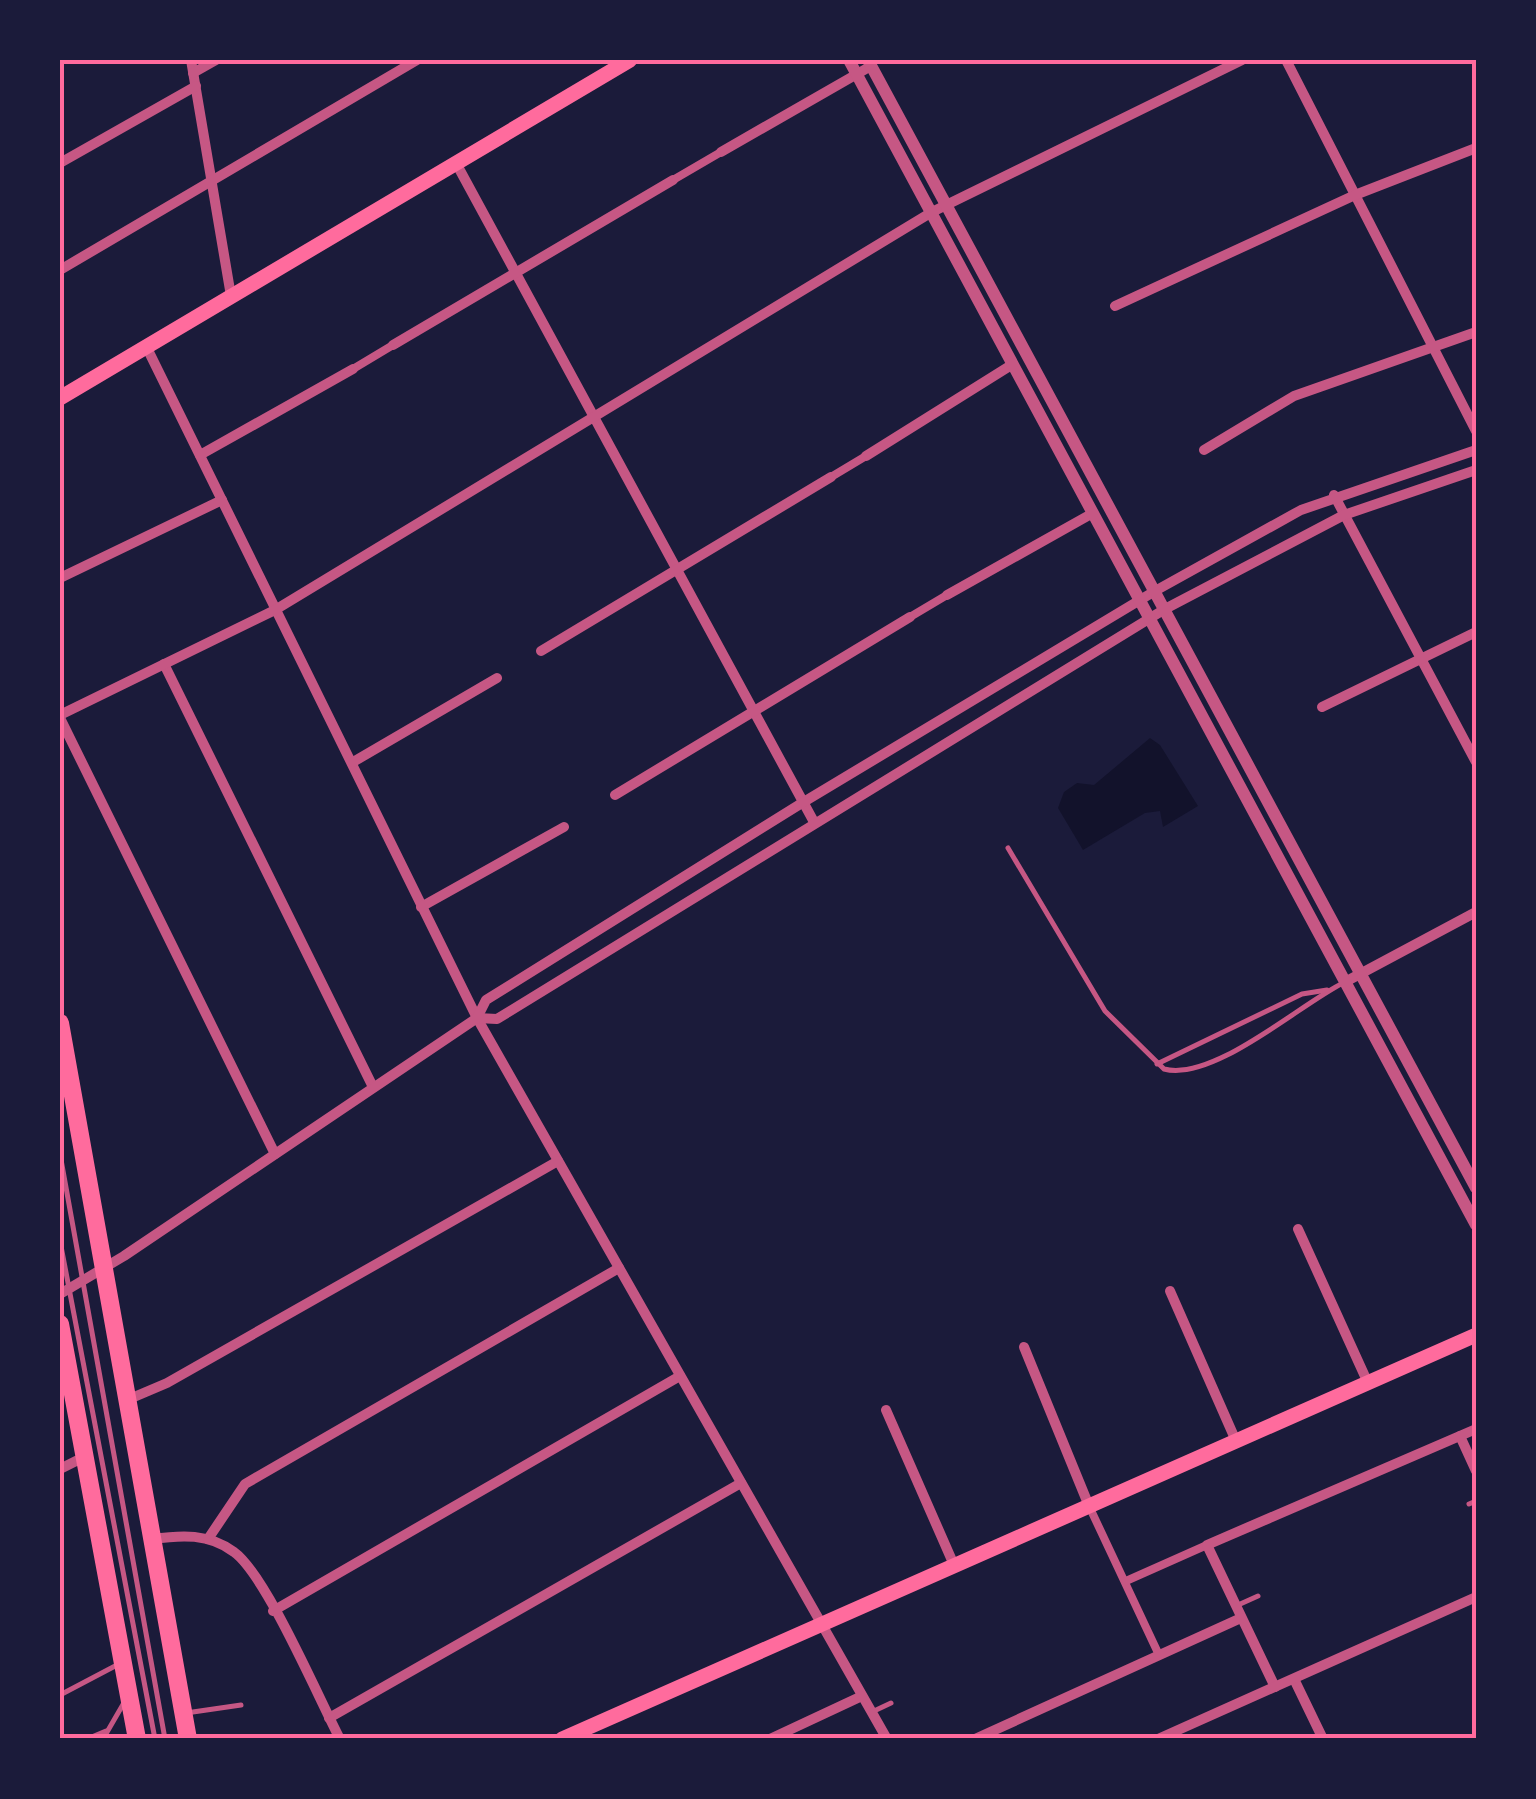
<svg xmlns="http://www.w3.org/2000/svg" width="1536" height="1799" font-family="'Zilla Slab',serif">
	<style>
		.water { fill: #12122b }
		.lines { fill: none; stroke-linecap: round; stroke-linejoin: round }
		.service { stroke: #c65784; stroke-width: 5 }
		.pedestrian { stroke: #c65784; stroke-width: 8 }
		.minor { stroke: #c65784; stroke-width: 10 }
		.tertiary { stroke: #c65784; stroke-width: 12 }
		.secondary { stroke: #ff6b9d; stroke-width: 15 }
		.primary { stroke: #ff6b9d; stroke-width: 18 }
		.neatline { fill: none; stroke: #ff6b9d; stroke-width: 4 }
	</style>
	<rect width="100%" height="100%" fill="#1b1b3a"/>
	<path class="water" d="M1150 738 1160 745 1198 806 1163 827 1160 811 1145 813 1083 850 1058 808 1064 792 1077 783 1094 785Z"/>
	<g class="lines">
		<g class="service">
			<path d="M1008 848 1105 1011 1164 1069C1213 1082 1299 1005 1343 983"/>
			<path d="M1157 1064 1302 994 1327 990"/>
			<path d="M60 1154 165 1739"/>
			<path d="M60 1241 155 1739"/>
			<path d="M1469 1504 1476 1501"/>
			<path d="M1238 1605 1258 1596"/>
			<path d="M60 1695 117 1665"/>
			<path d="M874 1711 891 1703"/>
			<path d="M186 1713 241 1705"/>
			<path d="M87 1739 106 1731"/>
			<path d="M103 1739 125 1701"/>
		</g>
		<g class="pedestrian">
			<path d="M673 180 721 152"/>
			<path d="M353 369 393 345"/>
			<path d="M831 477 866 456"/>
			<path d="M910 617 947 595"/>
			<path d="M1089 1506 1159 1655"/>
			<path d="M1126 1581 1207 1545"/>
		</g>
		<g class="minor">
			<path d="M191 60 231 296"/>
			<path d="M1286 60 1476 431"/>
			<path d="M193 73 216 60"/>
			<path d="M721 152 871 66"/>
			<path d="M60 163 196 86"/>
			<path d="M456 163 814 822"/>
			<path d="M60 270 417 60"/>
			<path d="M1115 306 1355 195 1476 148"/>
			<path d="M393 345 673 180"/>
			<path d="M146 346 477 1018 887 1739"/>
			<path d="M1204 450 1294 396 1476 332"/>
			<path d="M200 455 353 369"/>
			<path d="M866 456 1013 364"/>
			<path d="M1334 495 1476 762"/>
			<path d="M60 578 222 500"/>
			<path d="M947 595 1093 513"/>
			<path d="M541 651 831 477"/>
			<path d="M164 664 373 1087"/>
			<path d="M1322 707 1476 632"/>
			<path d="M60 715 275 610 932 212 1242 60"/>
			<path d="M60 718 275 1154"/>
			<path d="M353 762 497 678"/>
			<path d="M615 795 910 617"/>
			<path d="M421 907 564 827"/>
			<path d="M1345 982 1476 912"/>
			<path d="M477 1018 497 1019 1165 609 1344 515 1476 470"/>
			<path d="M1298 1229 1368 1383"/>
			<path d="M1170 1291 1236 1441"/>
			<path d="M60 1294 124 1256 477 1018 486 1000 802 803 1155 591 1301 510 1476 450"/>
			<path d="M1024 1347 1089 1506"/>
			<path d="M127 1400 167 1383 558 1161"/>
			<path d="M886 1410 954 1565"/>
			<path d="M1460 1436 1476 1471"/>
			<path d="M60 1469 86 1456"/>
			<path d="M152 1539C181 1535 209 1533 234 1552 266 1575 318 1697 340 1739"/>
			<path d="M208 1539 245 1484 619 1268"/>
			<path d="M273 1611 680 1376"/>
			<path d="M1294 1679 1323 1739"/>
			<path d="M1275 1687 1207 1545 1476 1429"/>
			<path d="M329 1718 741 1483"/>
			<path d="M770 1739 862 1696"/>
			<path d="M975 1739 1241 1618"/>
			<path d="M1158 1739 1476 1597"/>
		</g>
		<g class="tertiary">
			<path d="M849 60 1476 1225"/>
			<path d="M868 60 1476 1188"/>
		</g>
		<g class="secondary">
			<path d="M60 398 630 60"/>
			<path d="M562 1739 1476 1335"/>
		</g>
		<g class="primary">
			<path d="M60 1023 188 1739"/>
			<path d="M60 1324 137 1739"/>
		</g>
	</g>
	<rect width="1536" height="1799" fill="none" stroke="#1b1b3a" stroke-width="125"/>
	<rect x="62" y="62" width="1412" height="1674" class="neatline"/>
</svg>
